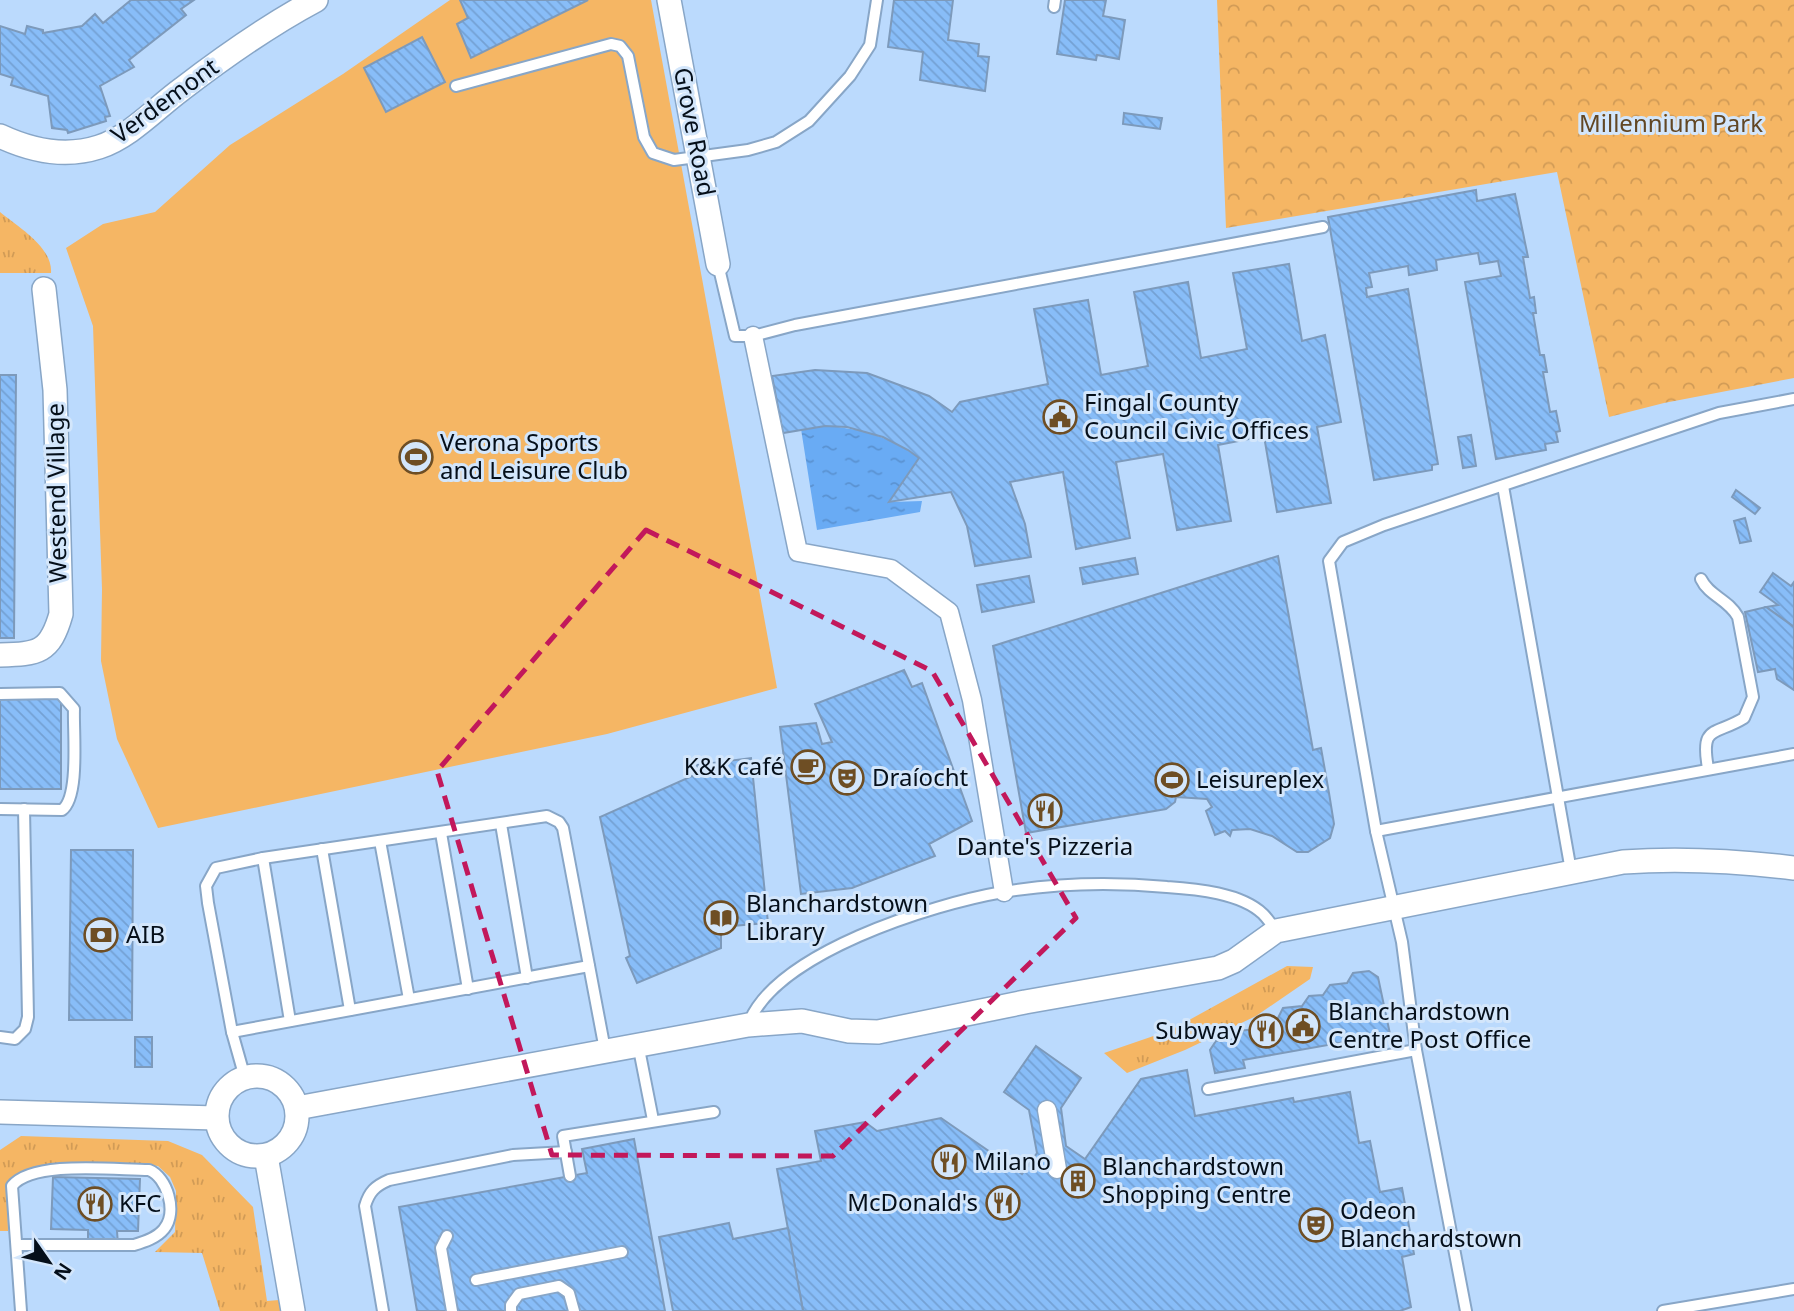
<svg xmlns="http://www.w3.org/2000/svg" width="1794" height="1311" font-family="'Noto Sans',sans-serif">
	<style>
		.grass { fill: url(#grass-tufts) }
		.forest { fill: url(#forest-crowns) }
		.pitch { fill: #f5b664 }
		.water { fill: url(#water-ripples) }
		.building { fill: url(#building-back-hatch); stroke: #7d9abb; stroke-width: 2 }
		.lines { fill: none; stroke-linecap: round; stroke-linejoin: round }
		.service-casing { stroke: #88a6c7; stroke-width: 14 }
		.pedestrian-casing { stroke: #88a6c7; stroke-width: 21 }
		.minor-casing { stroke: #88a6c7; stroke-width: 26 }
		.service { stroke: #fff; stroke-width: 10 }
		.pedestrian { stroke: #fff; stroke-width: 18 }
		.minor { stroke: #fff; stroke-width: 23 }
		.marked { fill: none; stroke: #c2185b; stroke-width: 5; stroke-dasharray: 14 9; stroke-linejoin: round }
		.labels { text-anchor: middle; stroke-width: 6; stroke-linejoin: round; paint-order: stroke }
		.street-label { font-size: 24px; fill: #050f1a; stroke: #d3e6fb }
		.park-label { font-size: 24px; fill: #624724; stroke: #d3e6fb }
		.poi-label { font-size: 24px; fill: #050f1a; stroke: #d3e6fb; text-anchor: start }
	</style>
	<defs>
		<pattern id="grass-tufts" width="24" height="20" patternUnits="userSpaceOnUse" patternTransform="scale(1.75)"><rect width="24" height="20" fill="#f5b664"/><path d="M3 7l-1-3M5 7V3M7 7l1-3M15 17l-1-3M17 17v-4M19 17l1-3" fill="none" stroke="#d19b56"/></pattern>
		<pattern id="forest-crowns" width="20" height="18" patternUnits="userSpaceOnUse" patternTransform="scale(1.75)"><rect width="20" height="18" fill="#f5b664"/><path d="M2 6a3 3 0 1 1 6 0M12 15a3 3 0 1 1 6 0" fill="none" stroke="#d19b56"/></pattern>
		<pattern id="water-ripples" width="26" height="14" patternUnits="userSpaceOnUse" patternTransform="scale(1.75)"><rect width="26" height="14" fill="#69abf4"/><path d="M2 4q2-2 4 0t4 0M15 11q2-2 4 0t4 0" fill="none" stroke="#5a92d1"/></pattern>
		<pattern id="building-back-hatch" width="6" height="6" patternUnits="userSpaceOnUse" patternTransform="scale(1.75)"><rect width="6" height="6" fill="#88bdf8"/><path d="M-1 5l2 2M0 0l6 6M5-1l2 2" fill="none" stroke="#74a1d4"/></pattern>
	</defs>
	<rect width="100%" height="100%" fill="#bbdafd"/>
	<g class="grass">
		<path d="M0 212C18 227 53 247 51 273H0Z"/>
		<path d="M1287 966 1313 967 1310 979 1256 1016 1185 1050 1127 1073 1104 1053 1171 1030Z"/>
		<path d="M21 1136 168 1141 202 1155 253 1207 267 1301 291 1299 293 1311H220L202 1253 155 1252 175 1232 176 1191 170 1177 158 1166 138 1164 31 1169 20 1172 7 1185 8 1231H0V1150Z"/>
	</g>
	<path class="forest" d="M1217 0H1794V378L1664 403 1609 417 1557 172 1226 228Z"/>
	<path class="pitch" d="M450 0H651L777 688 607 734 158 828 117 739 101 661 102 589 93 326 66 248 103 224 155 212 230 145 343 74Z"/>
	<path class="water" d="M825 426C860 428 891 437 919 458L890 502 922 501 920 512 817 530 801 429Z"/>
	<g class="building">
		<path d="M131 0H194L181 9 186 15 129 60 134 67 100 86 110 116 105 117 106 121 68 133 67 130 52 128 48 96 11 85 13 78 0 74V26L25 34 27 26 43 30V33L82 26 95 14 103 23Z"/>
		<path d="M460 0H588L471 58 457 24 468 18Z"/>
		<path d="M894 0H953L948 40 979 44 978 56 989 57 985 91 920 80 923 52 888 47Z"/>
		<path d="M1065 0H1106L1103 16 1125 20 1119 59 1097 55 1096 60 1057 54Z"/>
		<path d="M422 37 445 82 386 112 364 68Z"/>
		<path d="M1124 113 1162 118 1160 129 1123 124Z"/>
		<path d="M1476 190 1477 201 1515 194 1528 257H1523L1530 298 1534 297 1536 313H1533L1540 355H1544L1547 372H1543L1550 412 1556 411 1560 431 1556 432 1558 442 1545 444 1546 450 1496 459 1465 282 1501 276 1498 261 1480 264 1478 253 1436 260 1437 270 1409 275 1408 266 1369 273 1372 287 1366 288 1367 297 1408 289 1438 464 1432 465V470L1374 480 1328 217Z"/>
		<path d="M1289 264 1302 341 1325 335 1341 422 1317 427 1331 503 1277 512 1264 436 1218 445 1231 521 1177 530 1163 454 1116 462 1130 538 1076 549 1063 472 1010 482 1025 524 1031 557 975 566 967 526 951 492 889 502 919 458 908 450 883 437 847 427 825 426 783 433 772 376 815 370 867 373 929 396 952 412 960 402 1048 384 1034 309 1088 300 1101 375 1148 366 1134 292 1188 282 1201 358 1247 349 1233 273Z"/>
		<path d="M0 375H16L14 638H0Z"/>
		<path d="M1471 435 1476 466 1463 468 1458 437Z"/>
		<path d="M1736 490 1760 508 1755 514 1732 497Z"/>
		<path d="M1745 518 1751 541 1740 543 1734 521Z"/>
		<path d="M1278 556 1313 750 1321 748 1329 793 1334 824 1330 838 1308 852H1297L1272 836 1250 829 1232 830 1230 836 1225 831 1215 835 1206 811 1212 807 1207 799 1176 797 1175 802 1166 809 1026 833 993 646Z"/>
		<path d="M1135 558 1138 574 1083 584 1080 568Z"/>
		<path d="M1773 573 1791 586 1794 582V627L1766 607 1778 605 1760 592Z"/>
		<path d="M1029 576 1034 602 982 612 977 585Z"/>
		<path d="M1766 607 1794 627V690L1777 679 1775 669 1758 672 1745 612Z"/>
		<path d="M904 670 912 687 922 683 972 821 929 844 935 856 852 888 801 894 780 727 816 723 822 744 832 742 815 704Z"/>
		<rect x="0" y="699" width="61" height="90"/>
		<path d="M751 758 768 923 721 927V948L637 983 626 958 630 956 600 817 699 773 697 765Z"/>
		<path d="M71 850H133L132 1020H69Z"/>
		<path d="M1369 971 1378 977 1390 1034 1243 1060 1245 1068 1215 1073 1210 1050 1216 1041 1231 1040 1239 1031 1255 1029 1262 1020 1278 1018 1283 1008 1302 1006 1309 996 1323 995 1330 985 1347 983 1353 973Z"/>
		<rect x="135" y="1037" width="17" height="30"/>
		<path d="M1036 1046 1081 1078 1061 1108 1066 1146 1085 1159 1141 1079 1187 1070 1195 1116 1293 1098 1294 1102 1350 1092 1359 1143 1370 1141 1380 1192 1402 1188 1414 1254 1402 1257 1411 1307 1400 1311H803L777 1169 821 1161 815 1131 865 1122 877 1131 941 1118 1022 1174 1037 1153 1029 1110 1004 1092Z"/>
		<path d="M634 1139 665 1311H417L399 1207 587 1173 582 1149Z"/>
		<path d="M53 1177 140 1179 138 1231H117L118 1245 88 1244V1230L51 1229Z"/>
		<path d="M729 1223 733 1239 788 1228 803 1311H673L659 1237Z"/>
	</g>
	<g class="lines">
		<defs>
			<g id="service">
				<path d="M1054 7 1055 0"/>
				<path d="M456 86 611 44 620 46 628 56 644 137 653 153 674 160 748 150 776 142 809 121 850 76 870 45 877 0"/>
				<path d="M718 264 735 336H753L795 325 1323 227"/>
				<path d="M1503 486 1571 871"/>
				<path d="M1701 579C1709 596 1728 599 1738 617L1753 697 1744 718C1715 736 1700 724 1708 768"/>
				<path d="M0 694 60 693 74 709C73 731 80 797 62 810L0 809"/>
				<path d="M501 824 527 978"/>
				<path d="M1376 831 1794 754"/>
				<path d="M441 833 468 989"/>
				<path d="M380 841 409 999"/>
				<path d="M322 849 350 1010"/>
				<path d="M263 858 290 1021"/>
				<path d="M748 1025C774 953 933 904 1003 892 1058 883 1113 882 1167 887 1197 889 1241 893 1263 914 1268 919 1272 925 1276 931"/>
				<path d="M232 1032 589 966"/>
				<path d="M0 1037 15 1039 25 1029 28 1017 24 809"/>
				<path d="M638 1044 653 1120"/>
				<path d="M245 1078 232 1032 208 903 206 886 216 868 263 858 547 816 559 822 563 828 605 1050"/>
				<path d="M1208 1089 1416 1050"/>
				<path d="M570 1176 563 1136 714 1112"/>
				<path d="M447 1236 441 1248 452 1311"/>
				<path d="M19 1245H134C144 1242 157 1238 164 1229 178 1212 167 1177 149 1170 115 1170 33 1160 12 1186L21 1311"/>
				<path d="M476 1280 622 1252"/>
				<path d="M383 1311 365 1206C369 1192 375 1186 389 1180L513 1155 566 1152"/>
				<path d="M511 1311V1305L519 1294 559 1286 569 1293 574 1311"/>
				<path d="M1466 1311 1416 1050 1402 942 1376 831 1329 561 1343 542 1384 525 1719 413 1794 399"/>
				<path d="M1663 1311 1794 1289"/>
			</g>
			<g id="pedestrian">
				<path d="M753 336 798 552 891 569 949 612 972 700 1004 892"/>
				<path d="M1047 1110 1057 1169"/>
			</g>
			<g id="minor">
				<path d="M669 0 718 264"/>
				<path d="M0 136C32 151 65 158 99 147 130 137 156 108 182 89 225 56 269 25 316 0"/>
				<path d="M0 655C38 654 50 653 61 614L55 390 44 289"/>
				<circle cx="257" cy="1116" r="40"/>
				<path d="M297 1108 748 1025 802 1021 849 1031 878 1032 1025 1002 1218 968 1234 961 1276 931 1623 862C1681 858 1737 861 1794 868"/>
				<path d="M0 1112 216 1118"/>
				<path d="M266 1156 293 1311"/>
			</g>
		</defs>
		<use href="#service" class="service-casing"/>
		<use href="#pedestrian" class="pedestrian-casing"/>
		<use href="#minor" class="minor-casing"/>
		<use href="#service" class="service"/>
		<use href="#pedestrian" class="pedestrian"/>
		<use href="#minor" class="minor"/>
	</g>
	<path class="marked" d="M646 530 932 671 1076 918 833 1156 552 1155 437 771Z"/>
	<defs>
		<symbol id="civic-ring" viewBox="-11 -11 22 22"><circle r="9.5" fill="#d3e6fb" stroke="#6e4e24" stroke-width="1.5"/><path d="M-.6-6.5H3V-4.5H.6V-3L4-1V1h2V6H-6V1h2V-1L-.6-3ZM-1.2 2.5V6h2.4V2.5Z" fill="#6e4e24"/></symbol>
		<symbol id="stadium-ring" viewBox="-11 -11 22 22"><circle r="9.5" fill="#d3e6fb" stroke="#6e4e24" stroke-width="1.5"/><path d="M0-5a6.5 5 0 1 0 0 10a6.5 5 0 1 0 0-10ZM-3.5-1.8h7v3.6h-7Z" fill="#6e4e24"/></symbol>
		<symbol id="cafe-ring" viewBox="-11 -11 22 22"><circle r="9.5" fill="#d3e6fb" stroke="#6e4e24" stroke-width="1.5"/><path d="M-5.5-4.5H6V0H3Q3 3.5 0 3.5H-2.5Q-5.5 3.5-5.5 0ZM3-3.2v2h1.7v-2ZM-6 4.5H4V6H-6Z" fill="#6e4e24"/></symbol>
		<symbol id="theatre-ring" viewBox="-11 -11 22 22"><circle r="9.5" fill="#d3e6fb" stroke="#6e4e24" stroke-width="1.5"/><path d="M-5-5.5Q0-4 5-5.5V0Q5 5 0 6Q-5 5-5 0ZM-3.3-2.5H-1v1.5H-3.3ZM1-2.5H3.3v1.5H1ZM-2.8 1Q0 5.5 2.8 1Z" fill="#6e4e24"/></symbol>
		<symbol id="restaurant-ring" viewBox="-11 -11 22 22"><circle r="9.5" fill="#d3e6fb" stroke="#6e4e24" stroke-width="1.5"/><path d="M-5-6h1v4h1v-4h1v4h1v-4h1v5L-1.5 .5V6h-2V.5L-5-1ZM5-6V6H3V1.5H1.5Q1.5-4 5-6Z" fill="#6e4e24"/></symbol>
		<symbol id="library-ring" viewBox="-11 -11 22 22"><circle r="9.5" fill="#d3e6fb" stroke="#6e4e24" stroke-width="1.5"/><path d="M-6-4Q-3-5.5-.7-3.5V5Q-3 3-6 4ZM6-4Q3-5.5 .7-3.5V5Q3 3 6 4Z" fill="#6e4e24"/></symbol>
		<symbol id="bank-ring" viewBox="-11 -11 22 22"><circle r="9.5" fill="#d3e6fb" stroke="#6e4e24" stroke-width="1.5"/><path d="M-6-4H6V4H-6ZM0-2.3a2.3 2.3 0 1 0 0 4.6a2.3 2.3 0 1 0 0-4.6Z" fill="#6e4e24"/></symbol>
		<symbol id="building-ring" viewBox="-11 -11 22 22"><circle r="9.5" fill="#d3e6fb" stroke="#6e4e24" stroke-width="1.5"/><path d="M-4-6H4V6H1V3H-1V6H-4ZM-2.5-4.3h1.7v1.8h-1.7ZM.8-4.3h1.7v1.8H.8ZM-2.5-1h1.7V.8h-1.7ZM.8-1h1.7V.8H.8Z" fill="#6e4e24"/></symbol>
	</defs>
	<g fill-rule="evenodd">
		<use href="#civic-ring" x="1041" y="398" width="38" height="38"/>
		<use href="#stadium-ring" x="397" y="438" width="38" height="38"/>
		<use href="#cafe-ring" x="789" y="748" width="38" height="38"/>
		<use href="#theatre-ring" x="828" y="759" width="38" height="38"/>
		<use href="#stadium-ring" x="1153" y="761" width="38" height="38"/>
		<use href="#restaurant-ring" x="1026" y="792" width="38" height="38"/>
		<use href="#library-ring" x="702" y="899" width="38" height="38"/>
		<use href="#bank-ring" x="82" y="916" width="38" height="38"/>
		<use href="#civic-ring" x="1284" y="1007" width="38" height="38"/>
		<use href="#restaurant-ring" x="1247" y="1012" width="38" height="38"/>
		<use href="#restaurant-ring" x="930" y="1143" width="38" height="38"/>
		<use href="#building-ring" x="1059" y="1162" width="38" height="38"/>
		<use href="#restaurant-ring" x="984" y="1184" width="38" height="38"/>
		<use href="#restaurant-ring" x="76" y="1185" width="38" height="38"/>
		<use href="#theatre-ring" x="1297" y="1206" width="38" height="38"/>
	</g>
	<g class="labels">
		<g class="street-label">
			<text transform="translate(165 101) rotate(-36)" y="8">Verdemont</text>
			<text transform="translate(694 132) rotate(79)" y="8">Grove Road</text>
			<text transform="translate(57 493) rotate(-91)" y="8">Westend Village</text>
		</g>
		<g class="park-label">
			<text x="1671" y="132">Millennium Park</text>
		</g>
		<g class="poi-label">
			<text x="1084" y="411">Fingal County<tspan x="1084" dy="28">Council Civic Offices</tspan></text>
			<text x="440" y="451">Verona Sports<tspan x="440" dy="28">and Leisure Club</tspan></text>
			<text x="784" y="775" text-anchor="end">K&amp;K café</text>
			<text x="872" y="786">Draíocht</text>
			<text x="1196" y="788">Leisureplex</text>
			<text x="1045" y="855" text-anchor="middle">Dante's Pizzeria</text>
			<text x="746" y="912">Blanchardstown<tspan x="746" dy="28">Library</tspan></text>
			<text x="126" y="943">AIB</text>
			<text x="1328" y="1020">Blanchardstown<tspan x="1328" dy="28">Centre Post Office</tspan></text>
			<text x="1242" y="1039" text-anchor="end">Subway</text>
			<text x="974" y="1170">Milano</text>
			<text x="1102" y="1175">Blanchardstown<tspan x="1102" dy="28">Shopping Centre</tspan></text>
			<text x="978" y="1211" text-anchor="end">McDonald's</text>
			<text x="119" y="1212">KFC</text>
			<text x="1340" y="1219">Odeon<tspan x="1340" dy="28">Blanchardstown</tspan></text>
		</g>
	</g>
	<g transform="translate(49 1262) rotate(124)" stroke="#d3e6fb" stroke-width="5" paint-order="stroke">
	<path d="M0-5L12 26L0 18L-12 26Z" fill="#050f1a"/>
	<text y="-10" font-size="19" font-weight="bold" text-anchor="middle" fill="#050f1a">N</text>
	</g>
</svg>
